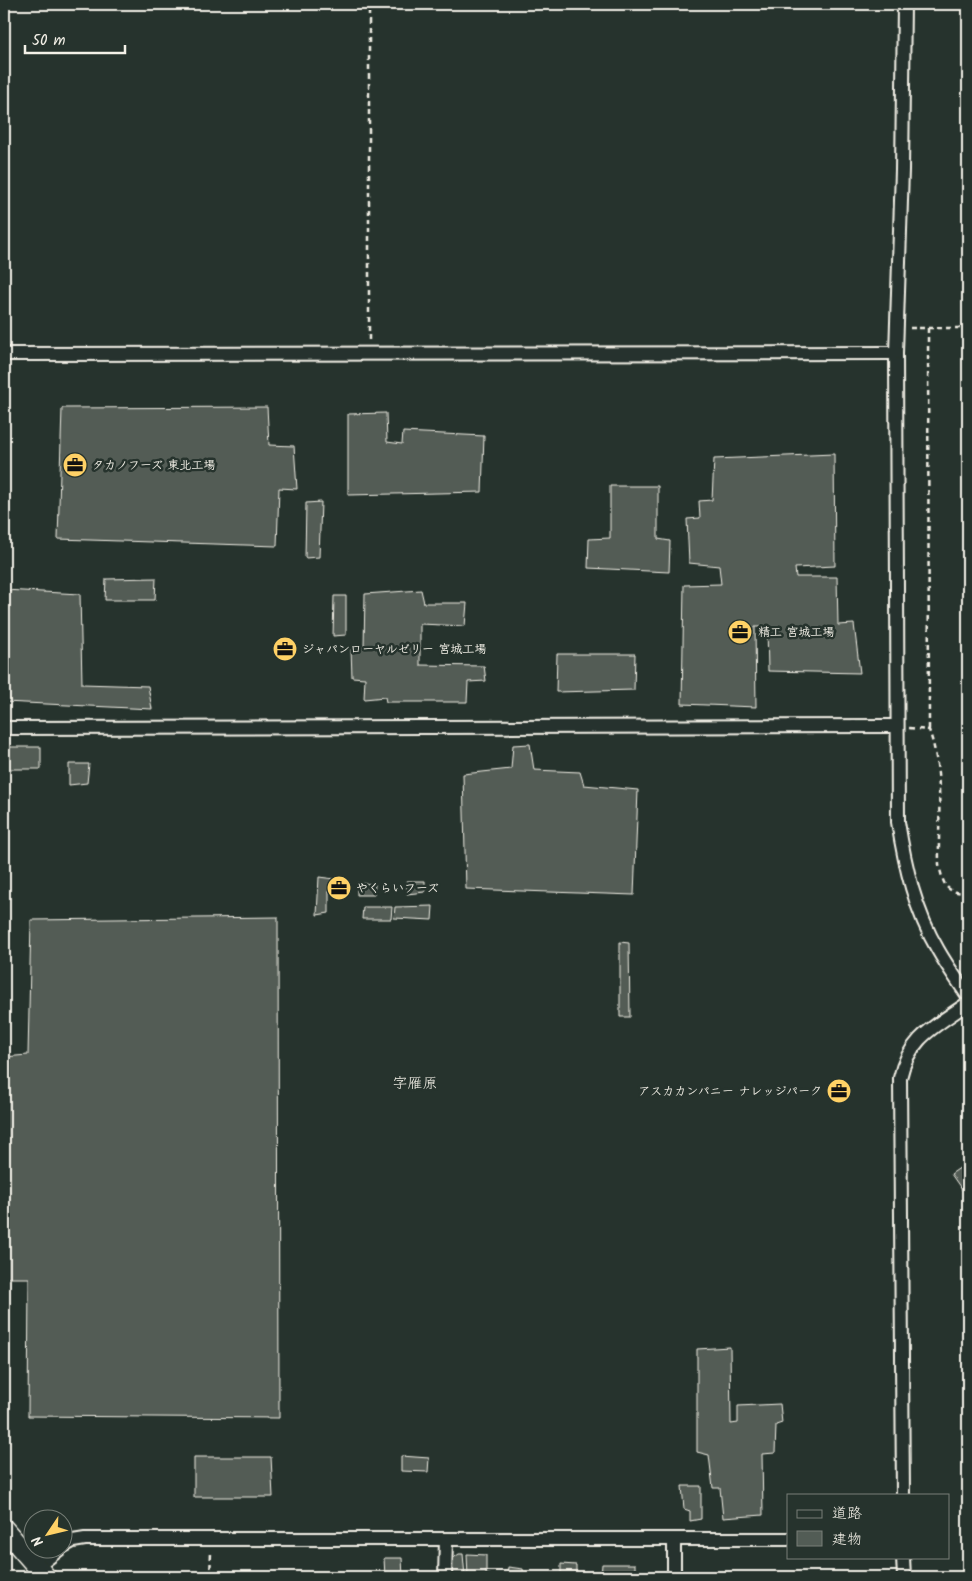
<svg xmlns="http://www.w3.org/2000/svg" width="972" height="1581" font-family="Kalam,'Klee One',sans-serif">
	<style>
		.building { fill: #525c55; stroke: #f4f1e8 }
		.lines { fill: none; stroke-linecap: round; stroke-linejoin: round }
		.minor-casing { stroke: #f4f1e8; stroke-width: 16 }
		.highway-casing { stroke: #f4f1e8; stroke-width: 22 }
		.path { stroke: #f4f1e8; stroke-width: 2.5; stroke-dasharray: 5 4; stroke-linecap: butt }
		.minor { stroke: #26332d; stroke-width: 12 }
		.highway { stroke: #26332d; stroke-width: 19 }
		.labels { text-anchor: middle; stroke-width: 5; stroke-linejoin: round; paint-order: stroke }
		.poi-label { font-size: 12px; font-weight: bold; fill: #f4f1e8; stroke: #26332d; text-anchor: start }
		.quarter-label { font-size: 15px; fill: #f4f1e8; stroke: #26332d }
	</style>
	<rect width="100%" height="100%" fill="#26332d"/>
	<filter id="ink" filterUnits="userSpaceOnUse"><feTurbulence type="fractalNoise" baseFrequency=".02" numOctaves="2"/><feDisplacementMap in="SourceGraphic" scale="10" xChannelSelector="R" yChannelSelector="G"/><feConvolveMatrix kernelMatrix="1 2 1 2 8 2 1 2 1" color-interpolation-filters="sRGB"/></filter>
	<g filter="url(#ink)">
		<g class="building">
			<path d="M267 407 269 445 294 446 297 489 279 488 277 546 58 539 62 408Z"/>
			<path d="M386 413 387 442 402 444 403 432 484 436 482 492 348 495V414Z"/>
			<path d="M834 454 835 566 795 568 796 577H837L838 625 854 624 860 673 768 671 767 627H755L756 707 682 704 684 585 721 584 719 566 689 563 687 519 700 518 699 501 712 500 714 459Z"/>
			<path d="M610 486H658V539L670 541 669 572 588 568 589 539 610 538Z"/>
			<path d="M321 502 319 557 305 558 306 503Z"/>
			<path d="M156 578 155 600H105L106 579Z"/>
			<path d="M4 590 80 594 82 684 148 686 152 709 4 702Z"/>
			<path d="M421 590 424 603H467L465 626 420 624V665L484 666 486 681 468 682 467 702H386L385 697 364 699 365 678 352 677 351 649 364 647 365 594Z"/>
			<path d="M334 596H346V635L333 636Z"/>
			<path d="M557 654H635L634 690 556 692Z"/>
			<path d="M530 744 534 770 580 772 584 785 638 790 634 895 466 889 463 774 511 769 513 745Z"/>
			<rect x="4" y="747" width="37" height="22"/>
			<path d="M69 764H89L87 783 69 785Z"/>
			<path d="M319 877 342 880V890L329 891V913L317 915Z"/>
			<path d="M407 881H425V892L407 894Z"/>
			<path d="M357 883 375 884 374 895H357Z"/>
			<path d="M433 906 432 920 394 918 395 907Z"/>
			<path d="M363 907H392L391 919H362Z"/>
			<path d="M278 917 279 1418 28 1416 29 1278H4V1057L28 1055 31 920Z"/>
			<path d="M620 942 629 943 630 1017H620Z"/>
			<path d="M964 1165 968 1171 967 1197 951 1174Z"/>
			<path d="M730 1347 731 1424 738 1423V1406L780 1404 782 1423 776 1425 775 1453 762 1454 763 1515 723 1518 720 1488H713L709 1455 697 1452V1349Z"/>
			<path d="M401 1456 429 1458 428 1472 401 1471Z"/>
			<path d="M194 1457H271L273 1497H194Z"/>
			<path d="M682 1486H701V1519L690 1521V1511L684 1509Z"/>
			<path d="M459 1554H463L465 1577H449V1561Z"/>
			<path d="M467 1554 486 1555V1574L497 1577H468Z"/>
			<path d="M384 1558H402L403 1577H385Z"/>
			<path d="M561 1564 576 1565V1577H561Z"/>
			<path d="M602 1564H635V1577H601Z"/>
			<path d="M508 1567 523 1569 524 1577H507Z"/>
			<path d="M174 1572 198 1573V1577H173Z"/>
			<path d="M357 1573 380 1574V1577H357Z"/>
		</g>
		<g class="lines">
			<defs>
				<g id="minor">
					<path d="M904 4 902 170 896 353 898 822C905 866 915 911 938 950 947 966 958 981 968 996"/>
					<path d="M4 354 896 353"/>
					<path d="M4 728 897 726"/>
					<path d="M903 1495 900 1078C909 1037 936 1026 968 1003"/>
					<path d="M674 1539V1577"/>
					<path d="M62 1547 73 1541 85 1539H788"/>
					<path d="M903 1557 904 1577"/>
					<path d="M37 1567 61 1548"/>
					<path d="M445 1577 446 1539"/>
				</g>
				<path id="highway" d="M4 1529 46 1577"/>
			</defs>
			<use href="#minor" class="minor-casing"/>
			<use href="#highway" class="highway-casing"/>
			<g class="path">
				<path d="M910 328H968"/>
				<path d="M928 328 929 730"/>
				<path d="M369 340V4"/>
				<path d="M909 728 929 730C944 772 938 821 939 865 944 886 945 893 968 893"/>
				<path d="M210 1577 211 1552"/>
			</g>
			<use href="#minor" class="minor"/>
			<use href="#highway" class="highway"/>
		</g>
	</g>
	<defs>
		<symbol id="office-disc" viewBox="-11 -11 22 22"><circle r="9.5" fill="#ffd166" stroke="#26332d"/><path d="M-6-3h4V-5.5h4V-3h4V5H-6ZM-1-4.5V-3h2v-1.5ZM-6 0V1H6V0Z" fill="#111"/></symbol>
	</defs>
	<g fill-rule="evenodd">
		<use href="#office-disc" x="61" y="451" width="28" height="28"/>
		<use href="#office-disc" x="726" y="618" width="28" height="28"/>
		<use href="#office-disc" x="271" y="635" width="28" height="28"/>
		<use href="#office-disc" x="325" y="874" width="28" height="28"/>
		<use href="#office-disc" x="825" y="1077" width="28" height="28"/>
	</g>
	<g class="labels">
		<g class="poi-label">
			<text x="92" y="469">タカノフーズ 東北工場</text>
			<text x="758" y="636">精工 宮城工場</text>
			<text x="302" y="653">ジャパンローヤルゼリー 宮城工場</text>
			<text x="356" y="892">やくらいフーズ</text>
			<text x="822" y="1095" text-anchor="end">アスカカンパニー ナレッジパーク</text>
		</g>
		<g class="quarter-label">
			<text x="415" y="1088">字雁原</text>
		</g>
	</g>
	<rect width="972" height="1581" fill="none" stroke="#26332d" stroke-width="20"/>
	<rect x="10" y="10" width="952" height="1561" fill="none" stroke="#f4f1e8" stroke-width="2" filter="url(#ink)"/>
	<rect x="787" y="1494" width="162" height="65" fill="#26332d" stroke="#787f78"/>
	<rect x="797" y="1510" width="25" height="8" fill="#26332d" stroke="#787f78"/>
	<text x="832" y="1518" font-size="15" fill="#f4f1e8">道路</text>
	<rect x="797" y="1531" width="25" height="15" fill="#525c55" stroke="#787f78"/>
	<text x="832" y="1544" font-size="15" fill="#f4f1e8">建物</text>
	<g transform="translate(48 1534) rotate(235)"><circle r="24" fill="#26332d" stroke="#787f78"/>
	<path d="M0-4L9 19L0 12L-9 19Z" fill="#ffd166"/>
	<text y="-8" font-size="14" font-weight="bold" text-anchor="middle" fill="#f4f1e8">N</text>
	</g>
	<path d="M25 45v8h100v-8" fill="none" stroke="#f4f1e8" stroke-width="2.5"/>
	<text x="32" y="45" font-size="15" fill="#f4f1e8" stroke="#26332d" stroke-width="4" paint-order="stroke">50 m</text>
</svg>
